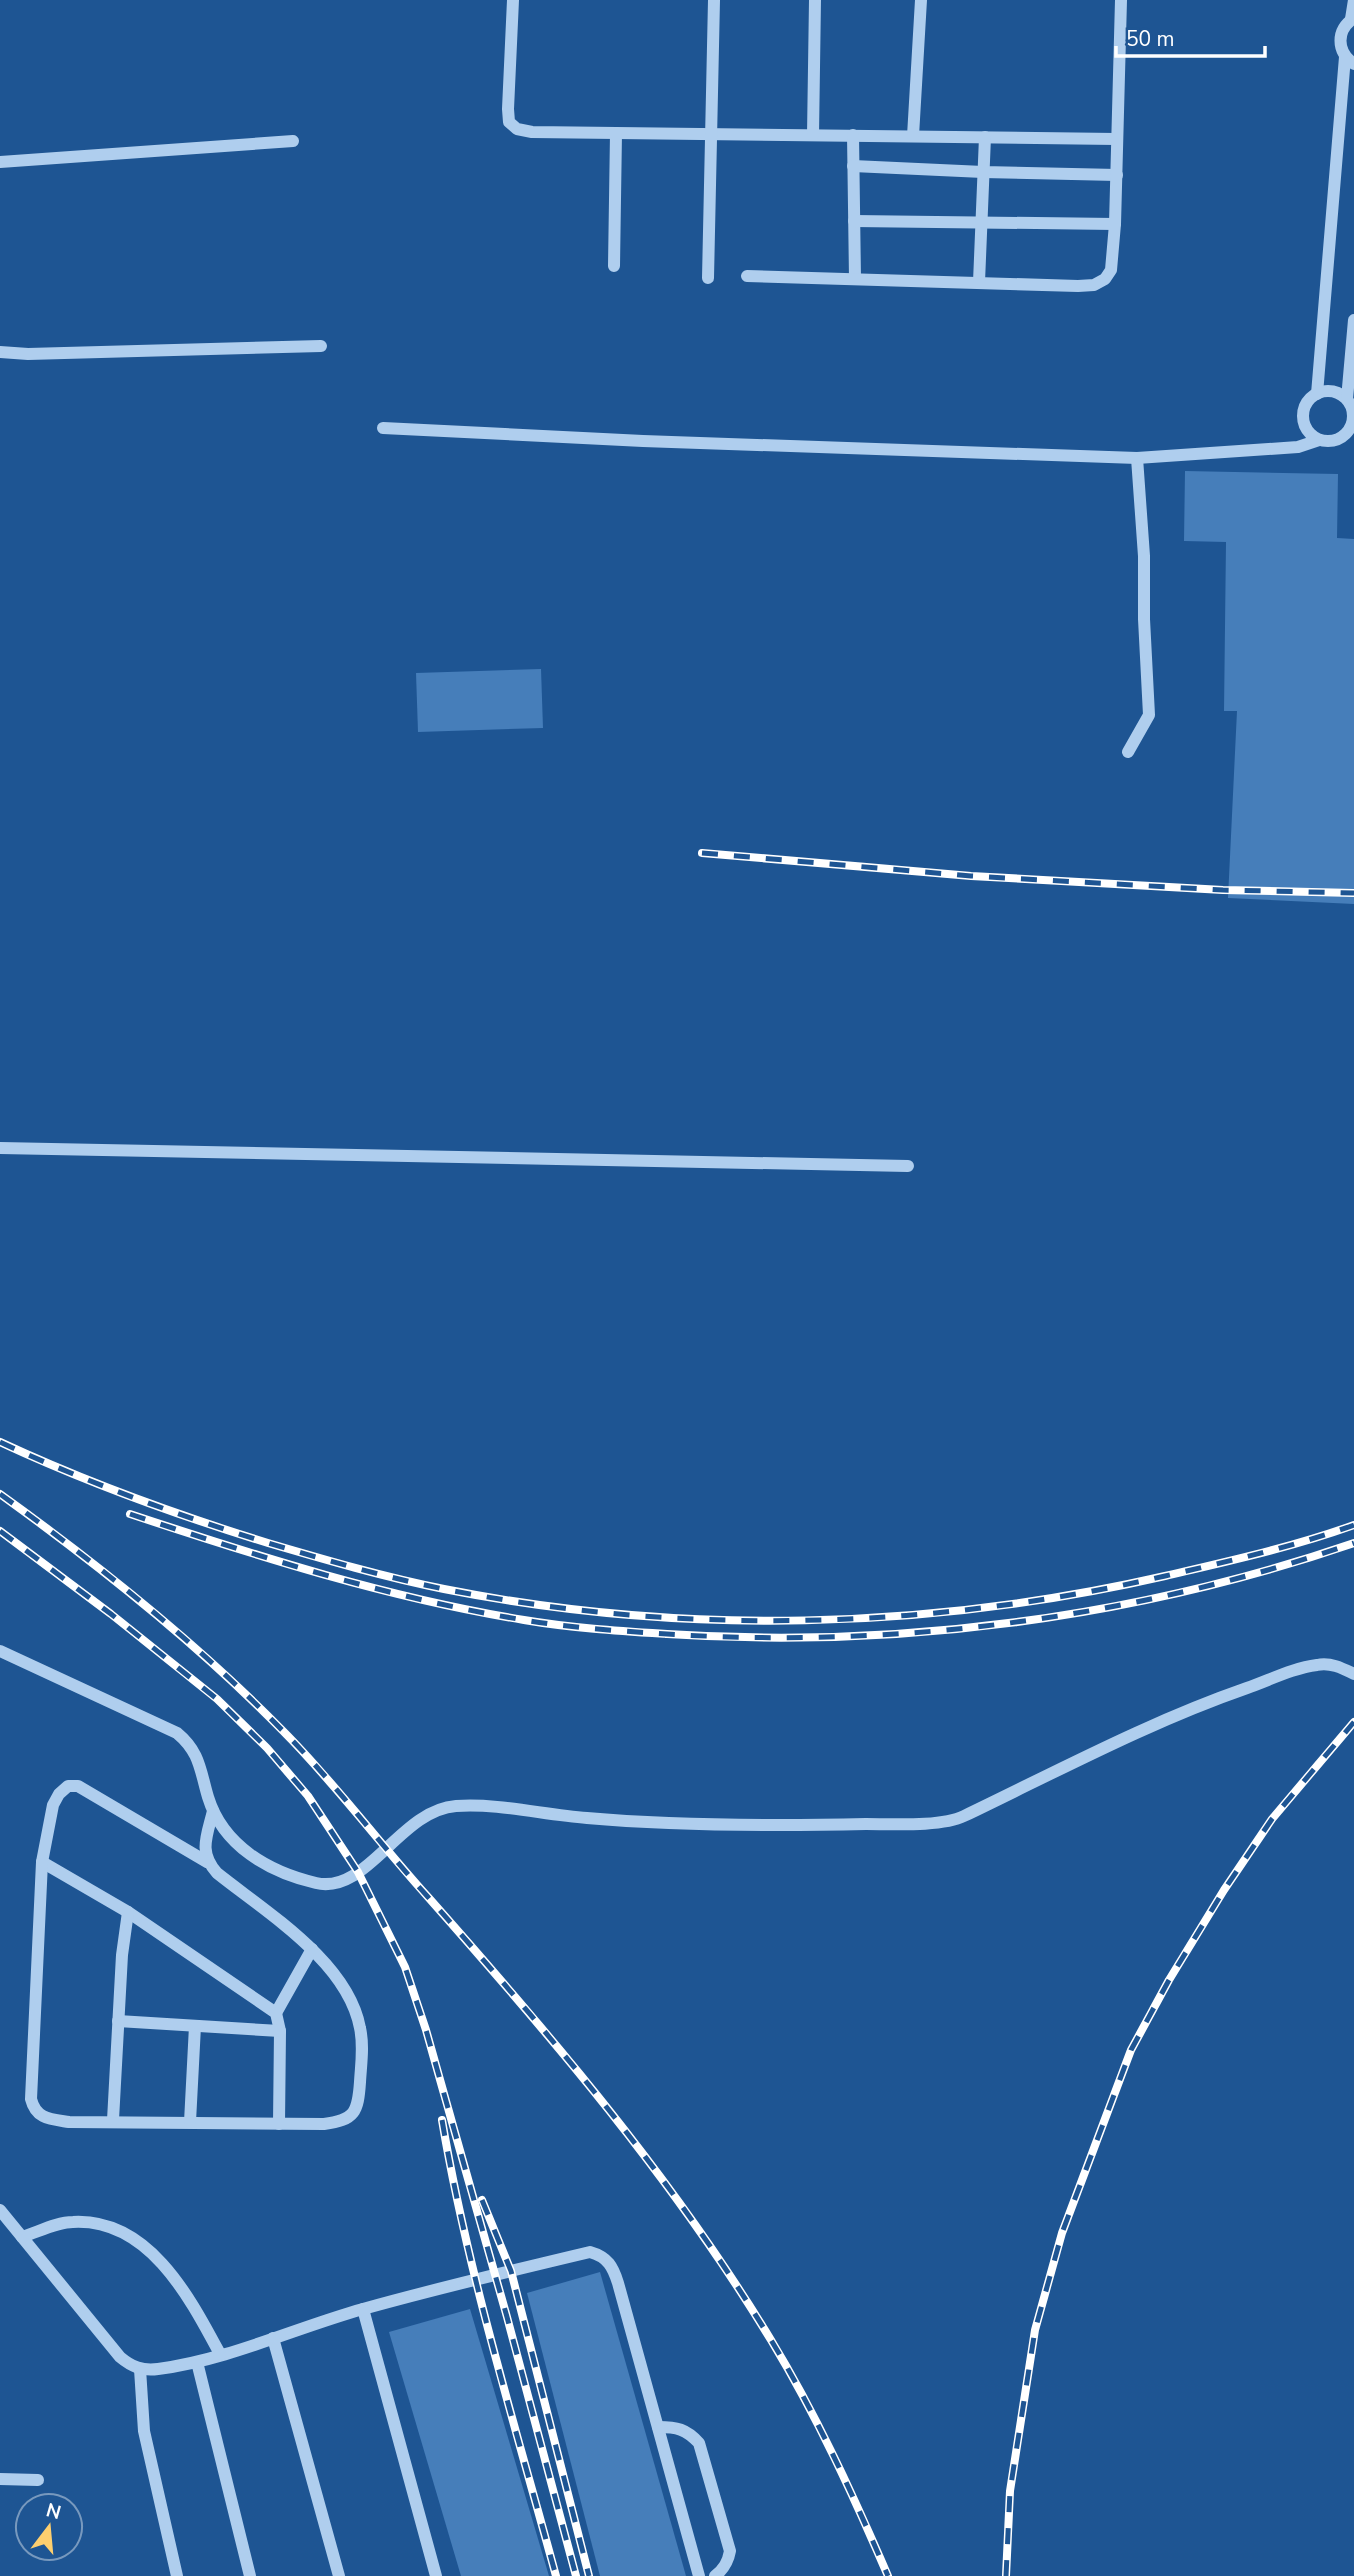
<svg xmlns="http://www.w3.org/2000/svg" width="1354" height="2576" font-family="'Nunito Sans',sans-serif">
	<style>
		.building { fill: #467eba }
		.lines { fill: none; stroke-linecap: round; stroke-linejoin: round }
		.minor { stroke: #afceee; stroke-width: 12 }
		.rail-casing { stroke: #fff; stroke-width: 8 }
		.rail { stroke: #1e5593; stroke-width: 5; stroke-dasharray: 16; stroke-linecap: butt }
	</style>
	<rect width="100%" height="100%" fill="#1e5593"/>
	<g class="building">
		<path d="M1185 471 1338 474 1337 538 1354 539V904L1228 898 1237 711H1224L1226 542 1184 541Z"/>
		<path d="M541 669 543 728 418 732 416 673Z"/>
		<path d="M600 2272 686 2576H600L527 2293Z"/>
		<path d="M470 2309 549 2576H461L389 2332Z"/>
	</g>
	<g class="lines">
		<g class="minor">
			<path d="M513 0 508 109 509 122 517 129 532 132 1116 139"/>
			<path d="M1354 18C1336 30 1336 51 1354 64"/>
			<path d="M1351 19 1354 0"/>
			<path d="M813 135 815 0"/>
			<path d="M853 135 855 279"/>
			<path d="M913 136 921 0"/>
			<path d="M0 162 293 141"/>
			<path d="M853 166 983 172 1117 175"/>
			<path d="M854 221 1115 224"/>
			<path d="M614 266 616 133"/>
			<path d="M747 276 1078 286 1094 285 1105 279 1111 270 1115 224 1121 0"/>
			<path d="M708 278 714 0"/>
			<path d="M979 282 985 137"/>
			<path d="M0 352 28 354 321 346"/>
			<circle cx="1328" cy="416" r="25"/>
			<path d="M1317 394 1345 57"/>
			<path d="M1347 399 1354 320"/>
			<path d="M383 428 643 441 1137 458 1298 447 1319 440"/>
			<path d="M1128 752 1149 715 1144 619V556L1137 458"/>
			<path d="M0 1148 908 1166"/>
			<path d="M0 1651 177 1733C200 1752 200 1770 208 1797 223 1846 269 1872 316 1883 367 1895 400 1810 456 1806 499 1803 544 1815 587 1818 679 1826 773 1826 866 1824 891 1824 942 1827 964 1816 1058 1771 1149 1722 1247 1688 1270 1680 1293 1668 1317 1665 1330 1662 1342 1668 1354 1674"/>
			<path d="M42 1862 128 1912 276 2013 280 2031 279 2124"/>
			<path d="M207 1862 78 1786H68L59 1794 53 1805 42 1862 31 2099C36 2119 50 2119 69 2122L324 2124C355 2120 358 2112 360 2082 361 2064 364 2046 360 2028 348 1962 267 1913 217 1873 198 1852 207 1836 213 1811"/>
			<path d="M276 2013 312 1949"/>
			<path d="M118 2021 280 2031"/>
			<path d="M113 2120 122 1955 128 1912"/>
			<path d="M190 2122 195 2026"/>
			<path d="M0 2210 120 2357C132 2367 142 2371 158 2369 228 2360 295 2328 363 2309 438 2288 514 2270 590 2252 608 2257 613 2267 618 2283L699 2576"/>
			<path d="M22 2237C38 2232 57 2222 73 2222 149 2218 190 2298 220 2354"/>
			<path d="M363 2309 436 2576"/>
			<path d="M273 2338 339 2576"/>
			<path d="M197 2362 250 2576"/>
			<path d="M140 2369 144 2431 177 2576"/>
			<path d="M658 2427C677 2427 686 2429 699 2443L730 2551C728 2562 724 2569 715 2576"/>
			<path d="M0 2479 38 2480"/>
		</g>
		<defs>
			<g id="rail">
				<path d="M702 853 971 876 1223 890 1354 893"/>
				<path d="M0 1442C86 1482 177 1515 268 1543 326 1560 384 1577 444 1589 681 1636 929 1630 1165 1576 1229 1561 1293 1547 1354 1525"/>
				<path d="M0 1494C100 1566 197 1643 283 1731 335 1783 379 1843 428 1897 552 2037 674 2180 771 2340 817 2416 853 2495 888 2576"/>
				<path d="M130 1514C260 1557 389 1598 524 1620 571 1628 620 1631 667 1634 898 1649 1135 1618 1354 1543"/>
				<path d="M0 1531 111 1614 217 1699 267 1748 308 1796 358 1872 405 1967 426 2030 507 2317 576 2576"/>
				<path d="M442 2120C468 2274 515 2425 556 2576"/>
				<path d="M482 2200 511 2271 589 2576"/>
				<path d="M1006 2576 1010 2491 1035 2330 1062 2233 1131 2050 1169 1980 1224 1890 1272 1819 1354 1722"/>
			</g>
		</defs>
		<use href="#rail" class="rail-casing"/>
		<use href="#rail" class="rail"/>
	</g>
	<g transform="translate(49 2527) rotate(16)"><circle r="33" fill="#1e5593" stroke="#7899be" stroke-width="2"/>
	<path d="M0-5L12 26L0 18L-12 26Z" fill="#fdcf6f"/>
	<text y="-10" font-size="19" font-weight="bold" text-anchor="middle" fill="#ffffff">N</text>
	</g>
	<path d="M1116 46v10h149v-10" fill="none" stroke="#ffffff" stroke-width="3.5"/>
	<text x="1126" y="46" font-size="21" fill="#ffffff" stroke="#1e5593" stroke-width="5" paint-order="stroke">50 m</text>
</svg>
